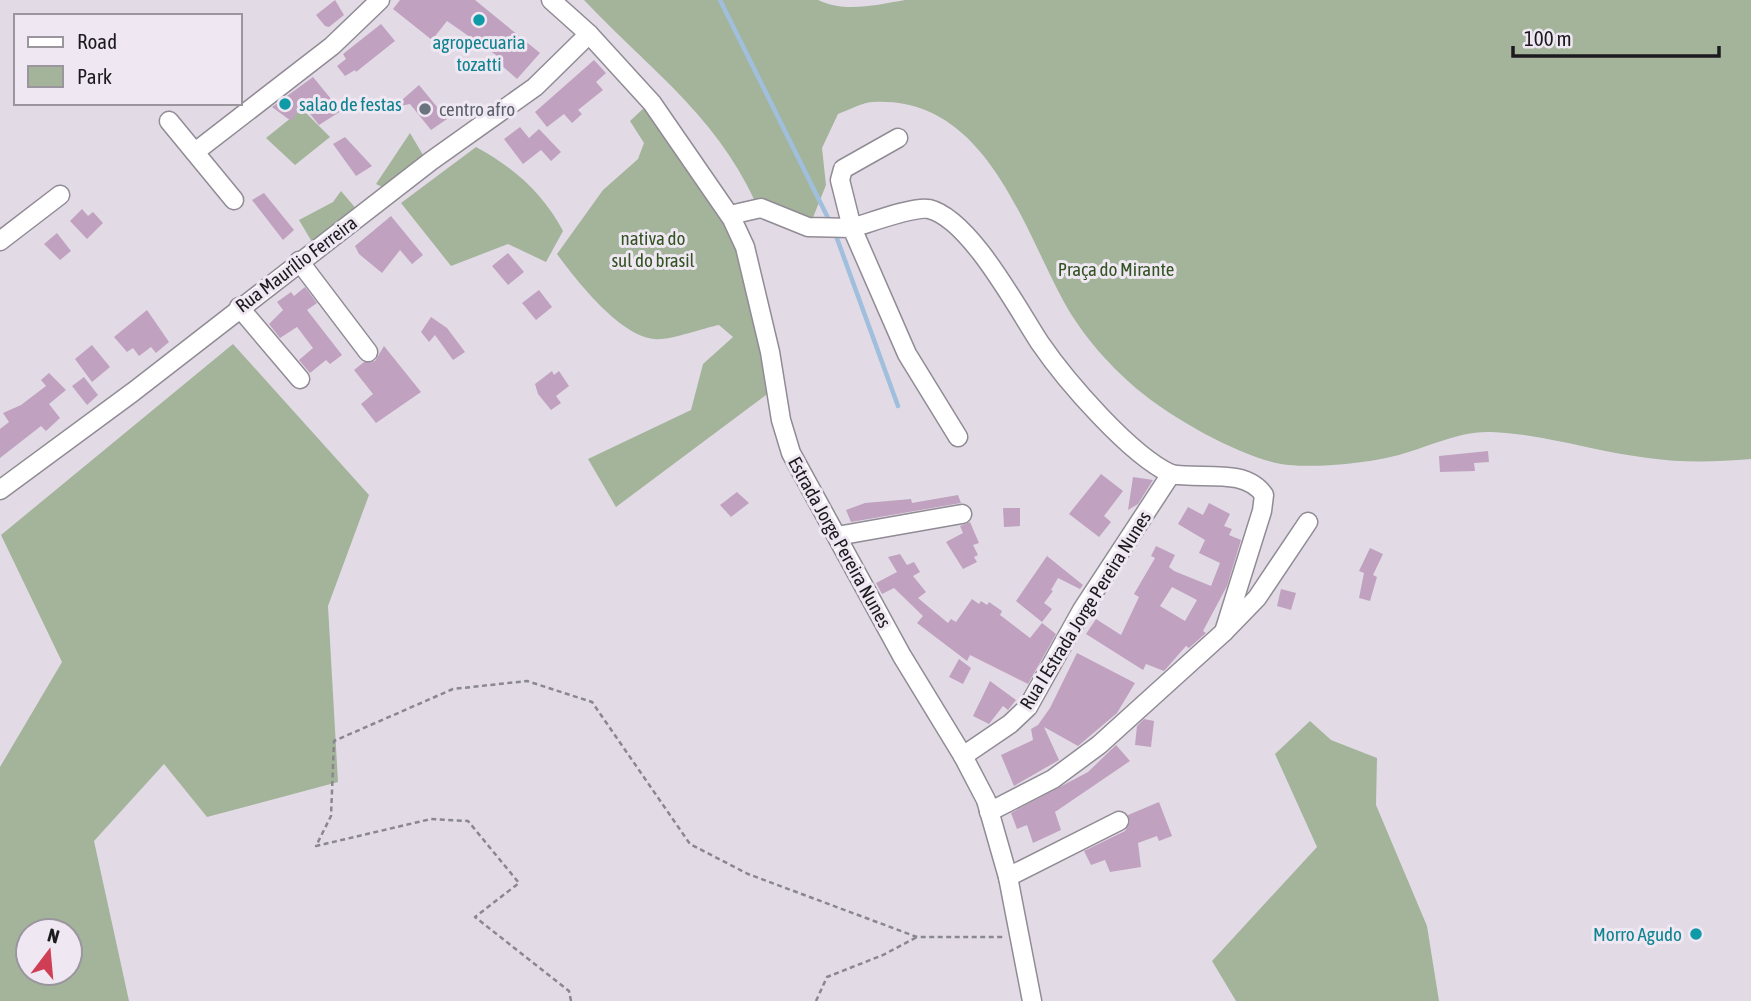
<svg xmlns="http://www.w3.org/2000/svg" width="1751" height="1001" font-family="'Asap Condensed',sans-serif">
	<style>
		.green { fill: #a3b49b; fill-rule: evenodd }
		.lines { fill: none; stroke-linecap: round; stroke-linejoin: round }
		.stream { stroke: #a0bfdc; stroke-width: 4.5 }
		.building { fill: #c0a1bf; fill-rule: evenodd }
		.minor-casing { stroke: #918b95; stroke-width: 21 }
		.path { stroke: #8b878e; stroke-width: 2.5; stroke-dasharray: 5 3.5; stroke-linecap: butt }
		.minor { stroke: #fff; stroke-width: 18 }
		.culture-dot { fill: #0f9aa8; stroke: #efe8f3; stroke-width: 2.5 }
		.worship-dot { fill: #6b7280; stroke: #efe8f3; stroke-width: 2.5 }
		.labels { text-anchor: middle; stroke-width: 6; stroke-linejoin: round; paint-order: stroke }
		.culture-label { font-size: 19px; fill: #0d838f; stroke: #efe8f3 }
		.worship-label { font-size: 19px; fill: #5b616d; stroke: #efe8f3; text-anchor: start }
		.park-label { font-size: 19px; fill: #335322; stroke: #efe8f3 }
		.street-label { font-size: 19px; fill: #1c1a1e; stroke: #efe8f3 }
	</style>
	<rect width="100%" height="100%" fill="#e2dbe6"/>
	<g class="green">
		<path d="M584 0H818C845 13 876 5 905 0H1751V459C1716 462 1682 463 1648 458 1596 452 1544 434 1491 432 1454 431 1422 451 1386 458 1357 464 1300 470 1272 462 1231 451 1174 419 1142 393 1112 369 1082 335 1064 302 1021 223 985 97 874 102 863 102 849 110 838 114L822 148 826 185 812 220 759 210C719 117 651 71 584 0Z"/>
		<path d="M646 106 733 235 753 283 770 392 616 507 588 459 691 410 703 364 733 337 719 325C703 328 669 341 654 339 620 336 576 280 557 254L603 190 638 159 644 143 630 121Z"/>
		<path d="M302 109 330 137 295 165 266 138Z"/>
		<path d="M410 133 423 155 384 188 376 184Z"/>
		<path d="M476 147C513 167 543 193 563 231L546 262 508 244 451 266 401 203Z"/>
		<path d="M341 191 358 211 312 242 299 220 333 202Z"/>
		<path d="M233 344 369 495 328 606 338 782 207 817 164 764 94 841 129 1001H0V767L62 662 1 535ZM28 931H70V973H28Z"/>
		<path d="M1310 721 1331 740 1377 758 1376 805 1427 926 1439 1001H1236L1212 961 1317 847 1275 754Z"/>
	</g>
	<g class="lines">
		<g class="stream">
			<path d="M720 0 830 222"/>
			<path d="M835 233 898 406"/>
		</g>
	</g>
	<g class="building">
		<path d="M335 0 344 15 329 27 325 26 316 15Z"/>
		<path d="M400 0H475L540 53 517 79 500 64 503 60 447 21 432 40 393 9Z"/>
		<path d="M381 24 395 41 356 72 355 70 345 76 337 66 346 59 343 54Z"/>
		<path d="M594 60 606 73 596 82 603 90 578 110 582 114 572 123 564 114 547 127 535 112Z"/>
		<path d="M313 77 341 111 319 125 303 105 291 121 272 107Z"/>
		<path d="M419 85 447 119 431 130 410 104 394 107Z"/>
		<path d="M520 127 529 138 539 129 561 152 551 161 541 150 523 164 504 139Z"/>
		<path d="M345 137 372 166 356 176 333 144Z"/>
		<path d="M264 193 294 230 283 240 252 200Z"/>
		<path d="M82 209 88 216 93 212 103 223 87 239 70 221Z"/>
		<path d="M391 216 423 255 412 264 400 250 382 273 359 254 355 246Z"/>
		<path d="M57 233 71 251 60 260 44 244Z"/>
		<path d="M508 253 524 272 508 285 492 266Z"/>
		<path d="M305 287 317 303 307 310 342 355 330 364 326 360 310 373 299 360 313 348 297 327 280 338 269 324 283 310 277 302 291 292 294 296Z"/>
		<path d="M539 290 552 307 536 320 522 303Z"/>
		<path d="M147 310 169 342 156 353 151 347 139 356 133 348 127 352 114 337Z"/>
		<path d="M431 317 447 328 465 352 453 360 435 335 429 342 421 332Z"/>
		<path d="M92 345 110 367 92 382 75 359Z"/>
		<path d="M384 346 421 392 376 423 361 404 373 394 354 370 364 362 375 361Z"/>
		<path d="M552 371 554 375 559 371 569 386 556 396 561 403 551 410 538 394 535 384Z"/>
		<path d="M49 373 66 390 49 404 60 418 46 431 41 426 0 458V429L9 422 3 413 21 405 46 386 41 380Z"/>
		<path d="M84 377 98 395 87 405 72 386Z"/>
		<path d="M1488 451 1489 462 1474 463 1475 471 1440 472 1439 456Z"/>
		<path d="M1101 474 1123 491 1104 516 1111 522 1099 537 1069 514Z"/>
		<path d="M1133 477 1153 480 1138 504 1128 510Z"/>
		<path d="M737 492 749 503 731 517 720 505Z"/>
		<path d="M958 495 961 503 851 522 846 510 865 503 911 499 912 503Z"/>
		<path d="M1209 503 1230 514 1224 526 1232 529 1229 535 1241 540 1227 586 1203 631 1206 633 1189 648 1186 646 1164 671 1146 664 1143 670 1086 634 1096 619 1121 635 1139 597 1134 594 1155 558 1151 556 1156 546 1175 555 1169 567 1174 571 1211 586 1220 563 1199 553 1205 540 1178 524 1188 507 1203 515ZM1172 587 1197 600 1185 621 1160 606Z"/>
		<path d="M1003 508H1020V526L1004 527Z"/>
		<path d="M970 522 979 543 973 545 978 555 974 557 977 562 963 569 946 542 963 533 960 526Z"/>
		<path d="M1370 548 1383 554 1373 575 1377 577 1370 601 1359 598 1364 573 1359 571Z"/>
		<path d="M900 554 907 565 914 562 920 572 913 576 926 592 918 598 948 623 951 619 956 622 972 599 979 604 981 601 987 605 989 602 1002 611 1000 615 1030 638 1042 623 1056 634 1028 684 970 655 967 661 917 623 923 616 894 588 882 594 876 583 897 572 888 557Z"/>
		<path d="M1047 556 1083 585 1080 589 1058 578 1051 590 1053 591 1044 603 1052 609 1042 622 1016 601Z"/>
		<path d="M1281 589 1296 593 1291 610 1277 606Z"/>
		<path d="M1077 653 1135 683 1117 713 1078 746 1044 727 1059 760 1014 786 1001 755 1033 740 1031 729 1038 725 1050 708Z"/>
		<path d="M959 659 971 668 963 684 949 677Z"/>
		<path d="M990 681 1016 700 1008 710 1003 706 989 724 973 716Z"/>
		<path d="M1144 719 1154 721 1151 747 1135 745 1137 726Z"/>
		<path d="M1116 745 1130 761 1055 812 1061 830 1033 843 1027 825 1017 829 1011 813 1088 772Z"/>
		<path d="M1159 802 1172 836 1159 841 1157 836 1138 843 1141 867 1110 872 1105 860 1091 865 1084 851 1125 831 1130 822 1128 815Z"/>
	</g>
	<g class="lines">
		<defs>
			<g id="minor">
				<path d="M551 0 589 34 652 103 732 219 745 247 770 352 781 420 791 453 902 656 963 756 986 800 1008 877 1032 1001"/>
				<path d="M169 121 234 200"/>
				<path d="M898 138 843 169 840 180 852 228C869 223 914 206 929 209 970 219 1017 308 1040 343 1066 381 1130 455 1171 474"/>
				<path d="M195 152 332 46 380 0"/>
				<path d="M730 215 761 208 808 227 852 228 907 354 958 437"/>
				<path d="M0 241 60 195"/>
				<path d="M299 261 368 352"/>
				<path d="M239 307 300 379"/>
				<path d="M0 490 133 392 431 161 535 87 589 34"/>
				<path d="M837 536 962 514"/>
				<path d="M963 756 1010 724 1028 707 1082 610 1171 474C1201 480 1245 467 1264 495L1262 511 1224 632"/>
				<path d="M989 812 1053 779 1099 745 1224 632 1257 598 1308 522"/>
				<path d="M1008 877 1119 821"/>
			</g>
		</defs>
		<use href="#minor" class="minor-casing"/>
		<g class="path">
			<path d="M571 1001 569 991 475 917 519 883 468 821 431 819 316 846 331 816 334 741 453 689 527 681 592 702 690 844 748 874 917 937H1003"/>
			<path d="M816 1001 827 977 883 955 917 937"/>
		</g>
		<use href="#minor" class="minor"/>
	</g>
	<g class="culture-dot">
		<circle cx="479" cy="20" r="7"/>
		<circle cx="285" cy="104" r="7"/>
		<circle cx="1696" cy="934" r="7"/>
	</g>
	<circle class="worship-dot" cx="425" cy="109" r="7"/>
	<g class="labels">
		<g class="culture-label">
			<text x="479" y="49">agropecuaria<tspan x="479" dy="22">tozatti</tspan></text>
			<text x="299" y="111" text-anchor="start">salao de festas</text>
			<text x="1682" y="941" text-anchor="end">Morro Agudo</text>
		</g>
		<g class="worship-label">
			<text x="439" y="116">centro afro</text>
		</g>
		<g class="park-label">
			<text x="653" y="245">nativa do<tspan x="653" dy="22">sul do brasil</tspan></text>
			<text x="1116" y="276">Praça do Mirante</text>
		</g>
		<g class="street-label">
			<text transform="translate(296 264) rotate(-37)" y="7">Rua Maurílio Ferreira</text>
			<text transform="translate(840 542) rotate(61)" y="7">Estrada Jorge Pereira Nunes</text>
			<text transform="translate(1085 610) rotate(-58)" y="7">Rua I Estrada Jorge Pereira Nunes</text>
		</g>
	</g>
	<rect x="14" y="14" width="228" height="91" fill="#efe8f3" stroke="#9b969e" stroke-width="2"/>
	<rect x="28" y="37" width="35" height="10" fill="#ffffff" stroke="#9b969e" stroke-width="2"/>
	<text x="77" y="49" font-size="21" fill="#1c1a1e">Road</text>
	<rect x="28" y="66" width="35" height="21" fill="#a3b49b" stroke="#9b969e" stroke-width="2"/>
	<text x="77" y="84" font-size="21" fill="#1c1a1e">Park</text>
	<g transform="translate(49 952) rotate(16)"><circle r="33" fill="#efe8f3" stroke="#9b969e" stroke-width="2"/>
	<path d="M0-5L12 26L0 18L-12 26Z" fill="#ce3e55"/>
	<text y="-10" font-size="19" font-weight="bold" text-anchor="middle" fill="#1c1a1e">N</text>
	</g>
	<path d="M1513 46v10h206v-10" fill="none" stroke="#1c1a1e" stroke-width="3.5"/>
	<text x="1524" y="46" font-size="21" fill="#1c1a1e" stroke="#efe8f3" stroke-width="5" paint-order="stroke">100 m</text>
</svg>
